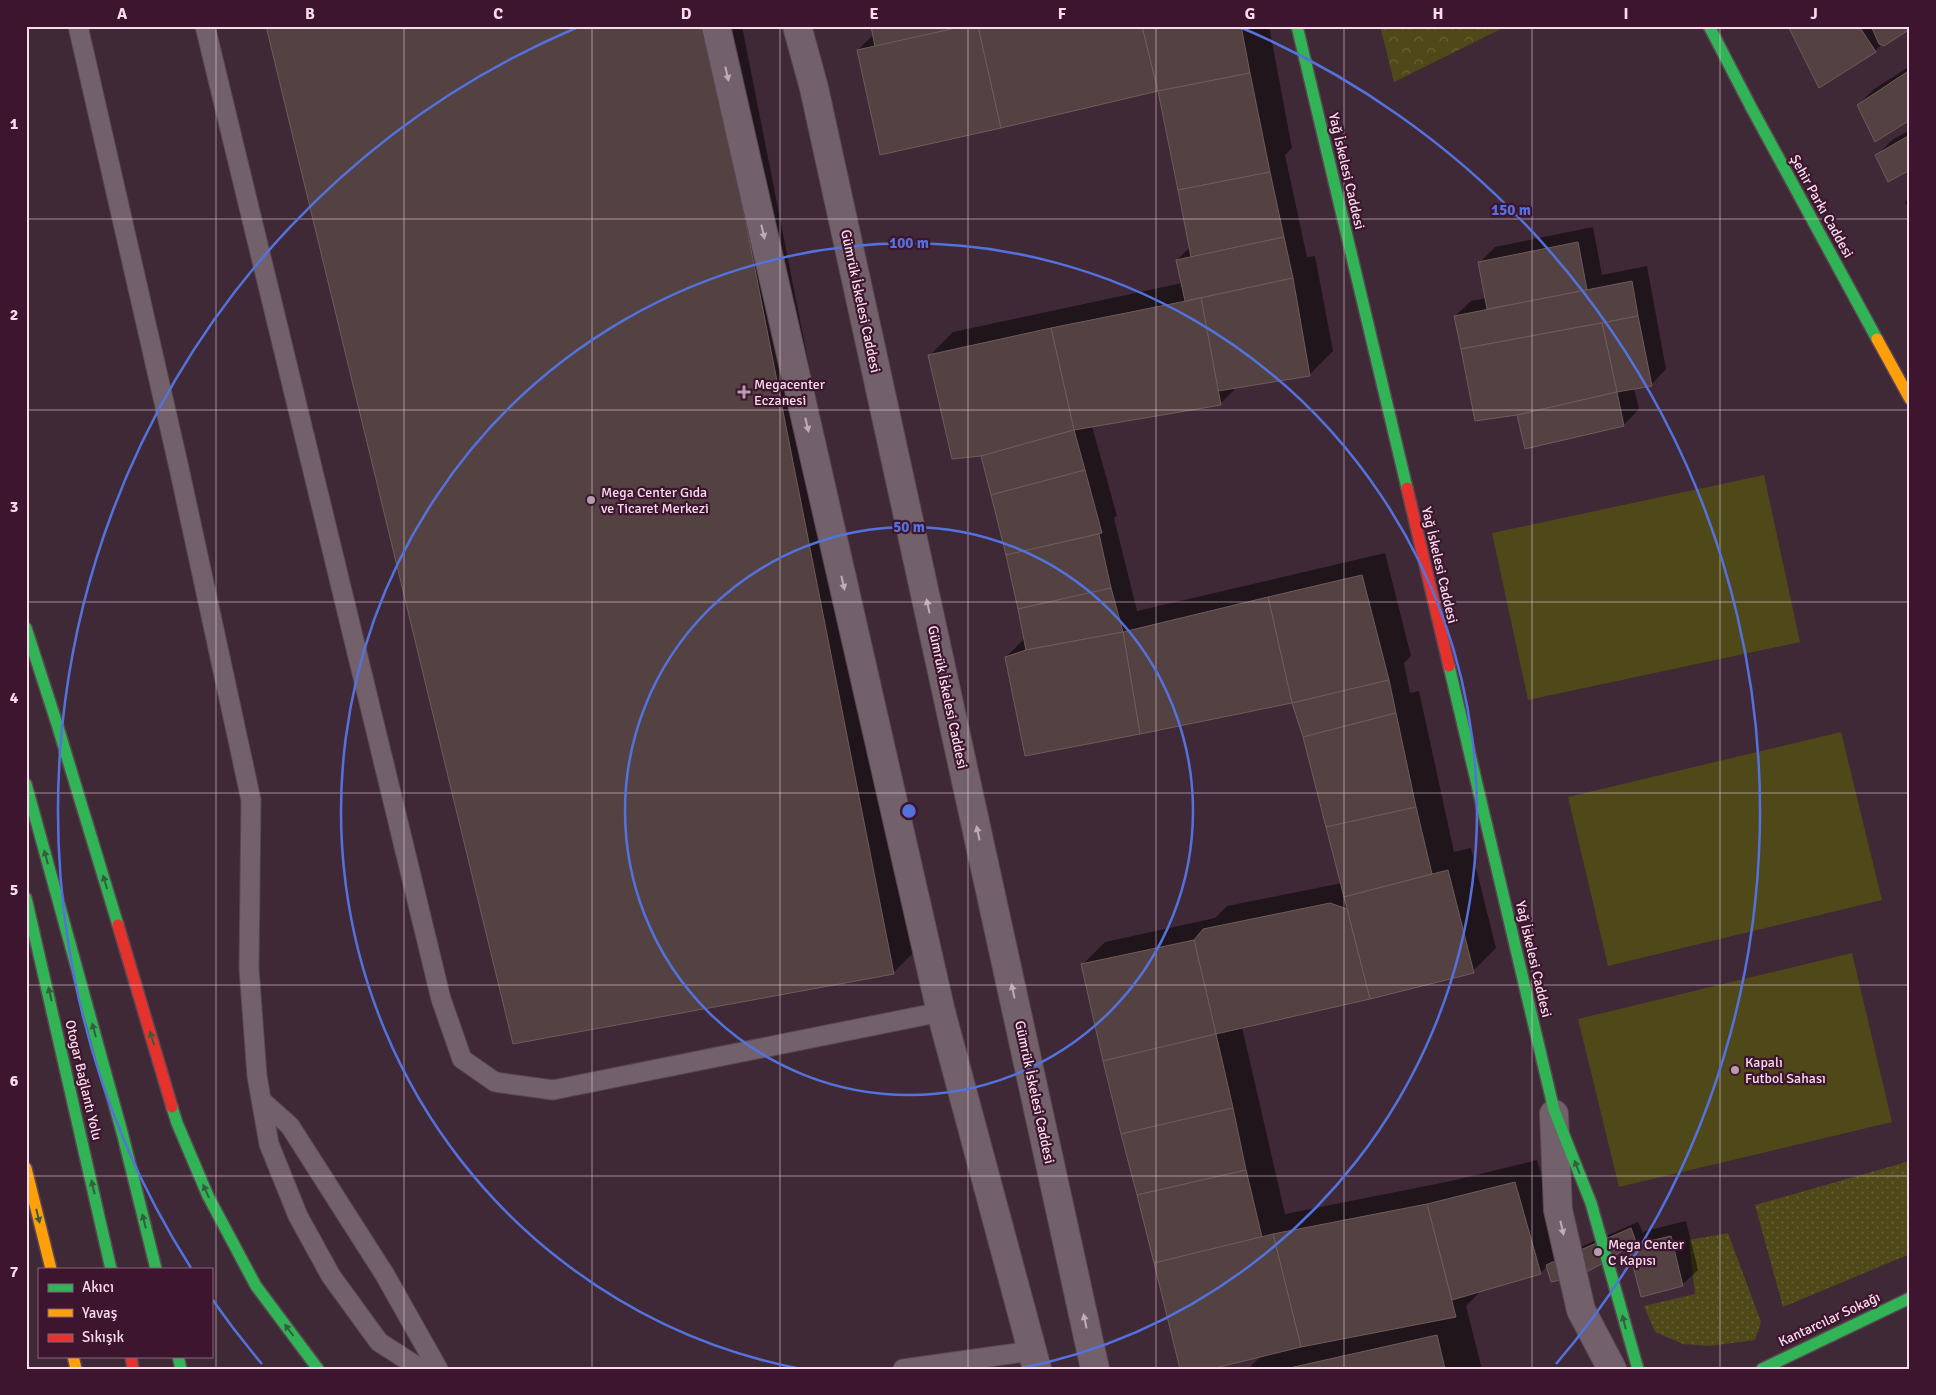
<svg xmlns="http://www.w3.org/2000/svg" width="1936" height="1395" font-family="Signika,sans-serif">
	<style>
		.grass { fill: url(#grass-dots) }
		.park { fill: url(#park-crowns) }
		.pitch { fill: #4f4818 }
		.shadow { fill: #0007 }
		.building { fill: #544142; stroke: #6f5b5c }
		.lines { fill: none; stroke-linecap: round; stroke-linejoin: round }
		.lane-casing { stroke: #5a4752; stroke-width: 21 }
		.street-casing { stroke: #5a4752; stroke-width: 30 }
		.fast-casing { stroke: #5a4752; stroke-width: 14 }
		.slow-casing { stroke: #5a4752; stroke-width: 14 }
		.jam-casing { stroke: #5a4752; stroke-width: 14 }
		.lane { stroke: #72616b; stroke-width: 19 }
		.street { stroke: #72616b; stroke-width: 28 }
		.fast { stroke: #30b455; stroke-width: 11 }
		.slow { stroke: #ff9f0a; stroke-width: 11 }
		.jam { stroke: #e5322d; stroke-width: 11 }
		.oneway { fill: #c2abb8 }
		.oneway2 { fill: #375d40 }
		.grid { fill: none; stroke: #f8dceb; stroke-width: 1; stroke-opacity: 0.55 }
		.ring { fill: none; stroke: #5472dd; stroke-width: 2.5 }
		.poi-dot { fill: #b79dac; stroke: #3d152e; stroke-width: 2 }
		.labels { text-anchor: middle; stroke-width: 4.5; stroke-linejoin: round; paint-order: stroke }
		.street-label { font-size: 14px; fill: #f8dceb; stroke: #3d152e }
		.poi-label { font-size: 14px; fill: #f8dceb; stroke: #3d152e; text-anchor: start }
		.centre { fill: #5472dd; stroke: #3d152e; stroke-width: 2.5 }
		.ring-label { font-size: 15px; text-anchor: middle; font-weight: bold; fill: #5472dd; stroke: #3d152e; stroke-width: 4.5; stroke-linejoin: round; paint-order: stroke }
		.neatline { fill: none; stroke: #f8dceb; stroke-width: 2 }
		.grid-label { font-size: 16px; text-anchor: middle; font-weight: bold; fill: #f8dceb }
	</style>
	<defs>
		<pattern id="grass-dots" width="8" height="8" patternUnits="userSpaceOnUse" patternTransform="scale(1.25)"><rect width="8" height="8" fill="#4f4818"/><path d="M2 2h.1M6 6h.1" fill="none" stroke="#69623a" stroke-width="1.8" stroke-linecap="round"/></pattern>
		<pattern id="park-crowns" width="20" height="18" patternUnits="userSpaceOnUse" patternTransform="scale(1.25)"><rect width="20" height="18" fill="#4f4818"/><path d="M2 6a3 3 0 1 1 6 0M12 15a3 3 0 1 1 6 0" fill="none" stroke="#69623a"/></pattern>
	</defs>
	<rect width="100%" height="100%" fill="#3f2936"/>
	<g class="grass">
		<path d="M1910 1161V1254L1783 1307 1755 1205Z"/>
		<path d="M1728 1233 1761 1322 1755 1340 1709 1346 1683 1344 1655 1332 1644 1306 1695 1294 1689 1240Z"/>
	</g>
	<path class="park" d="M1380 26H1507L1394 82Z"/>
	<g class="pitch">
		<path d="M1764 475 1800 642 1528 700 1492 533Z"/>
		<path d="M1841 732 1882 900 1608 966 1568 797Z"/>
		<path d="M1852 953 1892 1122 1619 1187 1578 1019Z"/>
	</g>
	<g class="shadow">
		<path d="M268 26H742L923 943 893 973Z"/>
		<path d="M872 26H1269L1292 148 1285 155 1307 257 1315 256 1333 351 1310 374 1237 387 1221 403 1092 426 1117 516 1114 518 1137 611 1385 553 1411 656 1404 663 1410 693 1419 691 1454 852 1471 848 1496 948 1473 971 1369 998 1242 1027 1285 1214 1451 1181 1537 1160 1564 1250 1557 1257 1638 1222 1643 1233 1645 1231 1686 1221 1698 1270 1682 1285 1629 1245 1592 1269 1579 1274 1547 1266 1541 1273 1478 1291 1479 1293 1466 1306 1482 1369H1248L1262 1355 1082 965 1105 942 1215 918 1227 906 1342 883 1294 703 1006 657 1025 638 1008 554 982 454 930 355 953 332 1182 283 1177 260 1190 247 1159 89 858 50 874 34Z"/>
		<path d="M1789 26H1910L1882 44 1875 51Z"/>
		<path d="M1910 66V119L1858 105 1874 89Z"/>
		<path d="M1910 130V169L1877 155 1892 140Z"/>
		<path d="M1910 198V211L1905 202Z"/>
		<path d="M1593 227 1602 275 1647 266 1666 369 1651 385 1634 388 1639 409 1624 425 1518 413 1476 420 1455 316 1471 301 1486 298 1479 263 1495 247Z"/>
	</g>
	<g class="building">
		<path d="M266 26H707L894 974 513 1044Z"/>
		<path d="M871 26H965L875 47Z"/>
		<path d="M965 26H978L1001 128 880 155 857 50Z"/>
		<path d="M978 26H1142L1158 91 1001 128Z"/>
		<path d="M1142 26H1241L1250 73 1158 91Z"/>
		<path d="M1788 26H1859L1876 52 1819 88Z"/>
		<path d="M1871 26H1910V29L1884 46 1879 44Z"/>
		<path d="M1910 70V120L1875 142 1857 105Z"/>
		<path d="M1250 73 1270 172 1178 190 1158 91Z"/>
		<path d="M1910 135V170L1888 182 1875 155Z"/>
		<path d="M1270 172 1284 237 1191 257 1178 190Z"/>
		<path d="M1284 237 1293 278 1185 301 1176 260Z"/>
		<path d="M1578 242 1587 290 1487 309 1478 262Z"/>
		<path d="M1293 278 1310 376 1218 391 1201 298Z"/>
		<path d="M1632 281 1638 316 1461 349 1454 316Z"/>
		<path d="M1201 298 1221 405 1074 430 1051 328Z"/>
		<path d="M1638 316 1652 386 1617 392 1602 323Z"/>
		<path d="M1602 323 1617 392 1517 415 1475 421 1461 349Z"/>
		<path d="M1051 328 1074 430 981 456 952 459 928 355Z"/>
		<path d="M1617 392 1624 426 1525 449 1517 415Z"/>
		<path d="M1074 430 1085 470 991 495 981 456Z"/>
		<path d="M1085 470 1102 533 1006 555 991 495Z"/>
		<path d="M1099 534 1111 588 1018 609 1006 555Z"/>
		<path d="M1362 575 1389 680 1292 703 1268 597Z"/>
		<path d="M1111 588 1123 632 1026 650 1018 609Z"/>
		<path d="M1268 597 1292 703 1140 734 1123 632Z"/>
		<path d="M1123 632 1140 734 1025 756 1005 657 1026 650Z"/>
		<path d="M1389 680 1396 713 1303 737 1292 703Z"/>
		<path d="M1396 713 1416 807 1326 827 1303 737Z"/>
		<path d="M1416 807 1432 874 1344 897 1326 827Z"/>
		<path d="M1448 870 1474 973 1370 999 1344 897Z"/>
		<path d="M1330 903 1347 909 1370 999 1216 1034 1194 940 1203 929Z"/>
		<path d="M1194 940 1216 1034 1103 1061 1081 964Z"/>
		<path d="M1216 1034 1233 1108 1121 1134 1103 1061Z"/>
		<path d="M1233 1108 1246 1170 1137 1195 1121 1134Z"/>
		<path d="M1246 1170 1262 1237 1154 1263 1137 1195Z"/>
		<path d="M1515 1182 1541 1274 1452 1300 1427 1204Z"/>
		<path d="M1427 1204 1456 1317 1301 1347 1273 1234Z"/>
		<path d="M1631 1228 1636 1242 1605 1262 1579 1276 1551 1282 1546 1265Z"/>
		<path d="M1273 1234 1301 1347 1211 1369H1180L1154 1263Z"/>
		<path d="M1671 1236 1683 1286 1641 1297 1628 1246Z"/>
		<path d="M1437 1335 1445 1369H1285Z"/>
	</g>
	<g class="lines">
		<defs>
			<g id="lane">
				<path d="M78 26 179 468 251 800 249 968 257 1076 269 1144 298 1216 331 1276 379 1342 421 1369"/>
				<path d="M205 26 441 999 462 1059 495 1082 553 1090 941 1012"/>
				<path d="M262 1101 290 1126 385 1275 438 1369"/>
				<path d="M903 1369 1032 1351"/>
			</g>
			<g id="street">
				<path d="M716 26 941 1012 1037 1369"/>
				<path d="M797 26 814 88 1095 1369"/>
				<path d="M1554 1114 1558 1210 1581 1310 1612 1369"/>
			</g>
			<g id="fast">
				<path d="M1297 26 1407 488"/>
				<path d="M1709 26 1752 109 1877 339"/>
				<path d="M26 628 57 724 118 925"/>
				<path d="M1449 666 1554 1110 1591 1203 1638 1369"/>
				<path d="M26 784 123 1136 156 1269"/>
				<path d="M26 898 111 1269"/>
				<path d="M172 1107 177 1123 208 1196 256 1286 318 1369"/>
				<path d="M178 1356 181 1369"/>
				<path d="M1762 1369 1910 1298"/>
			</g>
			<g id="slow">
				<path d="M1877 339 1910 399"/>
				<path d="M26 1168 51 1269"/>
				<path d="M73 1356 76 1369"/>
			</g>
			<g id="jam">
				<path d="M1407 488 1449 666"/>
				<path d="M118 925 172 1107"/>
				<path d="M131 1356 133 1369"/>
			</g>
		</defs>
		<use href="#lane" class="lane-casing"/>
		<use href="#street" class="street-casing"/>
		<use href="#fast" class="fast-casing"/>
		<use href="#slow" class="slow-casing"/>
		<use href="#jam" class="jam-casing"/>
		<use href="#lane" class="lane"/>
		<use href="#street" class="street"/>
		<use href="#fast" class="fast"/>
		<use href="#slow" class="slow"/>
		<use href="#jam" class="jam"/>
	</g>
	<defs><path id="oneway-solid" d="M-6-.8H1V-3.2L6.5 0L1 3.2V.8H-6Z" transform="scale(1.25)"/></defs>
	<g class="oneway">
		<use href="#oneway-solid" transform="translate(727 74) rotate(77)"/>
		<use href="#oneway-solid" transform="translate(763 232) rotate(77)"/>
		<use href="#oneway-solid" transform="translate(807 425) rotate(77)"/>
		<use href="#oneway-solid" transform="translate(843 583) rotate(77)"/>
		<use href="#oneway-solid" transform="translate(928 606) rotate(-102)"/>
		<use href="#oneway-solid" transform="translate(978 833) rotate(-102)"/>
		<use href="#oneway-solid" transform="translate(1013 991) rotate(-102)"/>
		<use href="#oneway-solid" transform="translate(1562 1228) rotate(77)"/>
		<use href="#oneway-solid" transform="translate(1085 1321) rotate(-102)"/>
	</g>
	<g class="oneway2">
		<use href="#oneway-solid" transform="translate(46 857) rotate(-105)"/>
		<use href="#oneway-solid" transform="translate(105 882) rotate(-107)"/>
		<use href="#oneway-solid" transform="translate(50 994) rotate(-103)"/>
		<use href="#oneway-solid" transform="translate(94 1030) rotate(-105)"/>
		<use href="#oneway-solid" transform="translate(152 1038) rotate(-107)"/>
		<use href="#oneway-solid" transform="translate(1577 1167) rotate(-112)"/>
		<use href="#oneway-solid" transform="translate(93 1187) rotate(-103)"/>
		<use href="#oneway-solid" transform="translate(206 1191) rotate(-114)"/>
		<use href="#oneway-solid" transform="translate(38 1216) rotate(76)"/>
		<use href="#oneway-solid" transform="translate(144 1221) rotate(-104)"/>
		<use href="#oneway-solid" transform="translate(1624 1322) rotate(-104)"/>
		<use href="#oneway-solid" transform="translate(289 1330) rotate(-127)"/>
	</g>
	<path class="grid" d="M216 26V1369M404 26V1369M592 26V1369M780 26V1369M968 26V1369M1156 26V1369M1344 26V1369M1532 26V1369M1720 26V1369M26 219H1910M26 410H1910M26 602H1910M26 793H1910M26 985H1910M26 1176H1910"/>
	<g class="ring">
		<circle cx="909" cy="811" r="284"/>
		<path d="M801 1369A568 568 0 1 1 1017 1369"/>
		<path d="M262 1364A851 851 0 0 1 212 1299M191 1268A851 851 0 0 1 576 28M1242 28A851 851 0 0 1 1556 1364"/>
	</g>
	<g class="poi-dot">
		<path d="M741.5 384.5h5v5h5v5h-5v5h-5v-5h-5v-5h5z"/>
		<circle cx="591" cy="500" r="5"/>
		<circle cx="1735" cy="1070" r="5"/>
		<circle cx="1598" cy="1252" r="5"/>
	</g>
	<g class="labels">
		<g class="street-label">
			<text transform="translate(1347 171) rotate(77)" y="5">Yağ İskelesi Caddesi</text>
			<text transform="translate(1822 206) rotate(61)" y="5">Şehir Parkı Caddesi</text>
			<text transform="translate(861 301) rotate(78)" y="5">Gümrük İskelesi Caddesi</text>
			<text transform="translate(1440 565) rotate(77)" y="5">Yağ İskelesi Caddesi</text>
			<text transform="translate(948 697) rotate(78)" y="5">Gümrük İskelesi Caddesi</text>
			<text transform="translate(1534 959) rotate(77)" y="5">Yağ İskelesi Caddesi</text>
			<text transform="translate(84 1080) rotate(77)" y="5">Otogar Bağlantı Yolu</text>
			<text transform="translate(1035 1092) rotate(78)" y="5">Gümrük İskelesi Caddesi</text>
			<text transform="translate(1829 1319) rotate(-25)" y="5">Kantarcılar Sokağı</text>
		</g>
		<g class="poi-label">
			<text x="754" y="389">Megacenter<tspan x="754" dy="16">Eczanesi</tspan></text>
			<text x="601" y="497">Mega Center Gıda<tspan x="601" dy="16">ve Ticaret Merkezi</tspan></text>
			<text x="1745" y="1067">Kapalı<tspan x="1745" dy="16">Futbol Sahası</tspan></text>
			<text x="1608" y="1249">Mega Center<tspan x="1608" dy="16">C Kapısı</tspan></text>
		</g>
	</g>
	<circle cx="909" cy="811" r="8" class="centre"/>
	<g class="ring-label">
		<text x="1511" y="215">150 m</text>
		<text x="909" y="248">100 m</text>
		<text x="909" y="532">50 m</text>
	</g>
	<rect width="1936" height="1395" fill="none" stroke="#3d152e" stroke-width="55"/>
	<rect x="38" y="1268" width="175" height="90" fill="#3d152e" stroke="#88657a"/>
	<rect x="48" y="1284" width="25" height="8" fill="#30b455" stroke="#88657a"/>
	<text x="82" y="1292" font-size="15" fill="#f8dceb">Akıcı</text>
	<rect x="48" y="1309" width="25" height="8" fill="#ff9f0a" stroke="#88657a"/>
	<text x="82" y="1318" font-size="15" fill="#f8dceb">Yavaş</text>
	<rect x="48" y="1334" width="25" height="8" fill="#e5322d" stroke="#88657a"/>
	<text x="82" y="1342" font-size="15" fill="#f8dceb">Sıkışık</text>
	<rect x="28" y="28" width="1880" height="1340" class="neatline"/>
	<g class="grid-label">
		<text x="122" y="19">A</text>
		<text x="310" y="19">B</text>
		<text x="498" y="19">C</text>
		<text x="686" y="19">D</text>
		<text x="874" y="19">E</text>
		<text x="1062" y="19">F</text>
		<text x="1250" y="19">G</text>
		<text x="1438" y="19">H</text>
		<text x="1626" y="19">I</text>
		<text x="1814" y="19">J</text>
		<text x="14" y="129">1</text>
		<text x="14" y="320">2</text>
		<text x="14" y="512">3</text>
		<text x="14" y="703">4</text>
		<text x="14" y="895">5</text>
		<text x="14" y="1086">6</text>
		<text x="14" y="1277">7</text>
	</g>
</svg>
